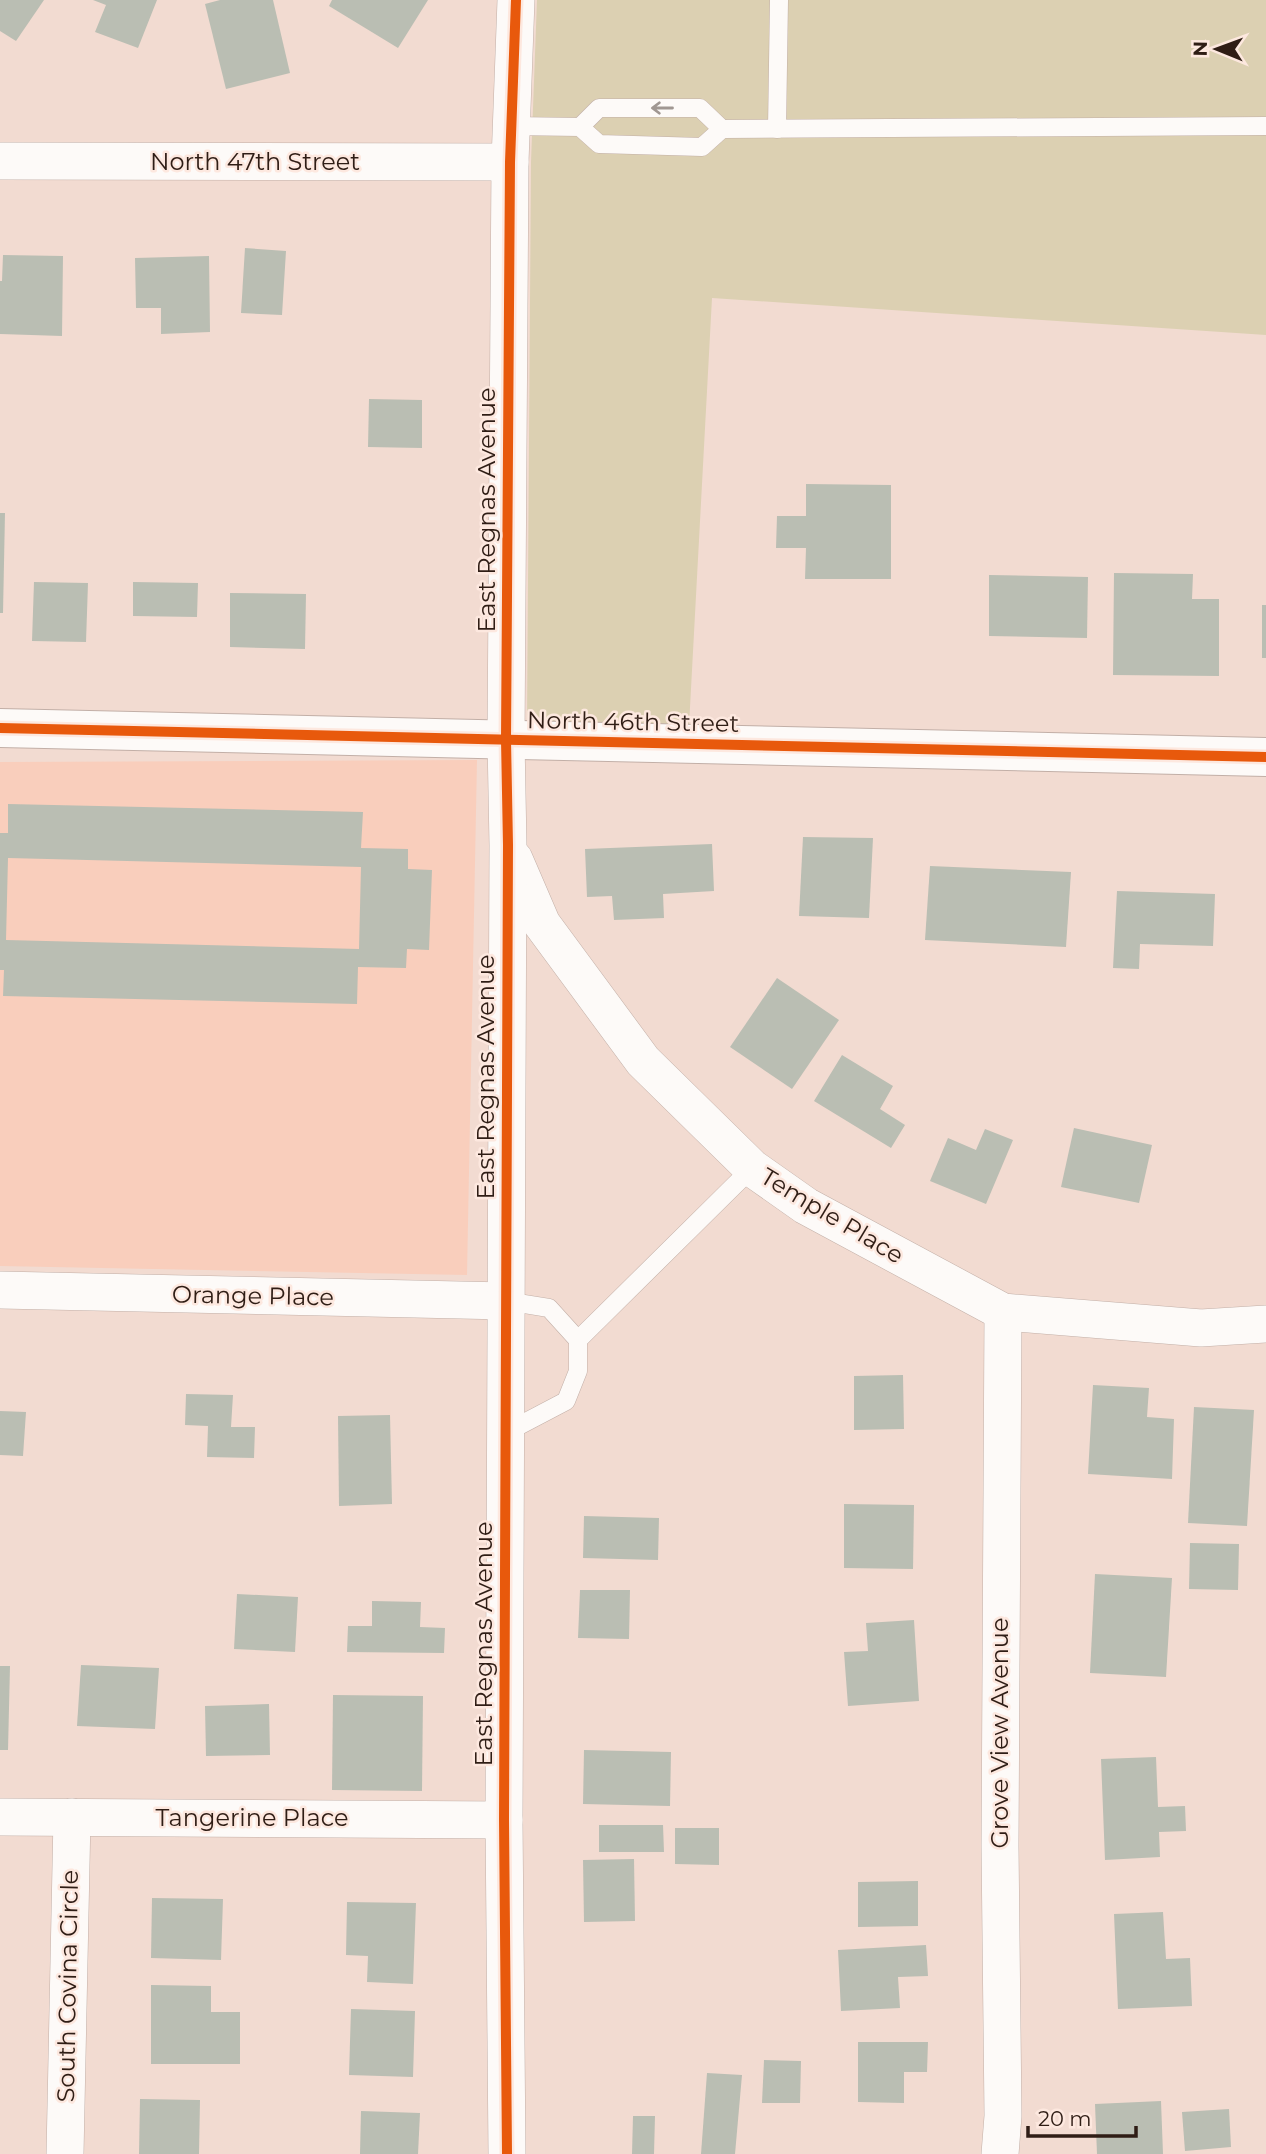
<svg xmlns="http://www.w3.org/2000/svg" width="1266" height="2154" font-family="Montserrat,sans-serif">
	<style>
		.built { fill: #f9cebc }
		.green { fill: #dcd0b2 }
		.building { fill: #babeb3; fill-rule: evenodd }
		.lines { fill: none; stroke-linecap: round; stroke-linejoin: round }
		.lane-casing { stroke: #c2afa7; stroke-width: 19 }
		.street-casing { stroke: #c2afa7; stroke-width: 38 }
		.secondary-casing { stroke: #c2afa7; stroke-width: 40 }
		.lane { stroke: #fdfaf8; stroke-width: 18 }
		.street { stroke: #fdfaf8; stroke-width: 37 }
		.secondary { stroke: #fdfaf8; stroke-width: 38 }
		.cycleway-casing { stroke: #fde8df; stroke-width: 15 }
		.cycleway { stroke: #e8590c; stroke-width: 10 }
		.oneway { stroke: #a09792 }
		.labels { text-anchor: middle; stroke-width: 5; stroke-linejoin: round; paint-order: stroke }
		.street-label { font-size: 24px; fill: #2f1d15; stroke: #fde8df }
	</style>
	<rect width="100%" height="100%" fill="#f2dbd1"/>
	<path class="built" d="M477 760 467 1275 0 1266V762Z"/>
	<path class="green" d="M537 0H1266V335L712 298 689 726 527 722 531 162Z"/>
	<g class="building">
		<path d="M0 0H44L16 41 0 31Z"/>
		<path d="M93 0H157L138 48 95 32 106 5Z"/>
		<path d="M220 0H273L290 73 226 89 205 4Z"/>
		<path d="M332 0H428L398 48 329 6Z"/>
		<path d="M245 248 286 251 282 315 241 313Z"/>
		<path d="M3 255 63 256 62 336 0 334V281H2Z"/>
		<path d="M209 256 210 332 161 334V308H136L135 258Z"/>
		<path d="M369 399 422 400V448L368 447Z"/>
		<path d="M806 484 891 485V579H805L806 548H776L777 516H806Z"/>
		<path d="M0 513H5L3 613H0Z"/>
		<path d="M1114 573 1193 574 1192 599H1219V676L1113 675Z"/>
		<path d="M989 575 1088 577 1087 638 989 636Z"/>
		<path d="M34 582 88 583 86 642 32 641Z"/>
		<path d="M133 582 198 583 197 617 133 616Z"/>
		<path d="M230 593 306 594 305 649 230 647Z"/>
		<rect x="1262" y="605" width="4" height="53"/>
		<path d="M8 804 363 812 361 848 408 849V869L432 870 429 950 407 949 406 968 358 967 357 1004 3 996 4 970H0V833H8ZM8 858 361 867 359 949 6 940Z"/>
		<path d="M803 837 873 838 869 918 799 916Z"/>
		<path d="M712 844 714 891 663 894 664 918 614 920 612 896 587 897 585 849Z"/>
		<path d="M930 866 1071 872 1066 947 925 940Z"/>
		<path d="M1117 891 1215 894 1213 946 1140 944 1139 969 1113 968Z"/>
		<path d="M777 978 839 1020 792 1089 730 1047Z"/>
		<path d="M842 1055 893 1086 880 1109 905 1125 891 1148 814 1101Z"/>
		<path d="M1074 1128 1152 1145 1139 1203 1061 1187Z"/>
		<path d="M985 1129 1013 1140 986 1204 930 1181 948 1138 976 1150Z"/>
		<path d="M903 1375 904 1429 854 1430V1376Z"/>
		<path d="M1093 1385 1149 1388 1147 1417 1174 1419 1172 1479 1088 1474Z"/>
		<path d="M186 1394 233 1395 231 1427H255L254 1458 207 1457 208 1426 185 1425Z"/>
		<path d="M1194 1407 1254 1410 1247 1526 1188 1523Z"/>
		<path d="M0 1411 26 1412 23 1456 0 1455Z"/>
		<path d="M390 1415 392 1504 339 1506 338 1416Z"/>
		<path d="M844 1504 914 1505 913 1569 844 1568Z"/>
		<path d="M584 1516 659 1518 658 1560 583 1558Z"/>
		<path d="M1190 1543 1239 1544 1238 1590 1189 1589Z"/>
		<path d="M1095 1574 1172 1578 1166 1677 1090 1673Z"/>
		<path d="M580 1590H630L629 1639 578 1638Z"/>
		<path d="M237 1594 298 1597 295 1652 234 1649Z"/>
		<path d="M372 1601 421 1602 420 1627 445 1628 444 1653 347 1652 348 1626H372Z"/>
		<path d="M914 1620 919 1701 848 1706 844 1652 868 1651 866 1623Z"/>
		<path d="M81 1665 159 1668 155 1729 77 1726Z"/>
		<path d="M0 1666H10L8 1750H0Z"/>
		<path d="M333 1695 423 1696 422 1791 332 1790Z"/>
		<path d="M269 1704 270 1755 206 1756 205 1706Z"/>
		<path d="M584 1750 671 1752 670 1806 583 1804Z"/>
		<path d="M1156 1757 1158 1807 1185 1806 1186 1831 1159 1832 1160 1857 1105 1860 1101 1759Z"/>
		<path d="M599 1825H663L664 1852H599Z"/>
		<path d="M675 1828H719V1865L675 1864Z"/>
		<path d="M634 1859 635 1921 584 1922 583 1860Z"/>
		<path d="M918 1881V1926L858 1927V1882Z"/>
		<path d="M152 1898 223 1899 221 1960 151 1958Z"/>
		<path d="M347 1902 416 1903 413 1984 367 1982 368 1956 346 1955Z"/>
		<path d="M1163 1912 1166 1959 1190 1958 1192 2006 1118 2009 1114 1914Z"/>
		<path d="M926 1945 928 1976 898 1977 900 2008 841 2011 838 1950Z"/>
		<path d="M151 1985 211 1986V2012H240V2064H151Z"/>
		<path d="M351 2009 415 2011 413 2077 349 2075Z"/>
		<path d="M858 2042H928L927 2072H904V2103L858 2102Z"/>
		<path d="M764 2060 801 2061 800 2103H762Z"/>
		<path d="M707 2073 742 2075 735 2154H701Z"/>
		<path d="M140 2099 200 2100 199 2154H139Z"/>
		<path d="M1161 2101 1163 2154H1097L1095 2104Z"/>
		<path d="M1229 2109 1231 2147 1185 2151 1182 2112Z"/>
		<path d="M361 2111 420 2113 418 2154H360Z"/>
		<path d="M633 2116H655L654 2154H632Z"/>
	</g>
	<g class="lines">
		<defs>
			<g id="lane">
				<path d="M511 126 580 127 599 144 702 147 722 129 1266 126"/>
				<path d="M580 127 599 108H700L722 129"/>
				<path d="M777 129 779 0"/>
				<path d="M578 1340 752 1168"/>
				<path d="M505 1433 566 1401 578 1371V1340L549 1308 506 1301"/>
			</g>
			<g id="street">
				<path d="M0 161 510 162"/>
				<path d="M514 859 542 924 643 1061 752 1168 806 1206 1003 1312 1201 1328 1266 1324"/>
				<path d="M0 1290 506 1301"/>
				<path d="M0 1817 504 1820"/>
				<path d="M65 2154 72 1817"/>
				<path d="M507 2154 504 1820 508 845 506 740 510 162 516 0"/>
				<path d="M1000 2154 1003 2116 1000 1846 1003 1312"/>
			</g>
			<path id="secondary" d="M0 728 1266 757"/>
		</defs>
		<use href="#lane" class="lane-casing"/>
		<use href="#street" class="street-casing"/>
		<use href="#secondary" class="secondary-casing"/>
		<use href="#lane" class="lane"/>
		<use href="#street" class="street"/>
		<use href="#secondary" class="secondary"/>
		<defs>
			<g id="cycleway">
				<path d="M0 728 1266 757"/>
				<path d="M507 2154 504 1820 508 845 506 740 510 162 516 0"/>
			</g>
		</defs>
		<use href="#cycleway" class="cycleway-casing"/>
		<use href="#cycleway" class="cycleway"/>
	</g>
	<defs><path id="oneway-shaft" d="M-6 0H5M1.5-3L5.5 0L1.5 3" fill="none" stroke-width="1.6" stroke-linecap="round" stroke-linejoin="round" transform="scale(1.75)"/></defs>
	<use class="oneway" href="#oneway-shaft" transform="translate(662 108) rotate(-180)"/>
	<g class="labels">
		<g class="street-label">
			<text x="255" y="170">North 47th Street</text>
			<text transform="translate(487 510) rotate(-90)" y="8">East Regnas Avenue</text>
			<text transform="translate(633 722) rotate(1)" y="8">North 46th Street</text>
			<text transform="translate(486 1077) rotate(-90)" y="8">East Regnas Avenue</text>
			<text transform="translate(832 1216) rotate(31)" y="8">Temple Place</text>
			<text transform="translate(253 1296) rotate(1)" y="8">Orange Place</text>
			<text transform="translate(484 1644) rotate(-90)" y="8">East Regnas Avenue</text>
			<text transform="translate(1000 1733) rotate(-90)" y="8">Grove View Avenue</text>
			<text x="252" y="1826">Tangerine Place</text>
			<text transform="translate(68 1986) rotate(-89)" y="8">South Covina Circle</text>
		</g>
	</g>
	<g transform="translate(1217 49) rotate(271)" stroke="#fde8df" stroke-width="5" paint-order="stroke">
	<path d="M0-5L12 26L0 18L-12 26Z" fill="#2f1d15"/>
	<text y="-10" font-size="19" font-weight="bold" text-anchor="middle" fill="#2f1d15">N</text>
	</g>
	<path d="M1028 2126v10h108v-10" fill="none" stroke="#2f1d15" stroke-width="3.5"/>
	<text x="1038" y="2126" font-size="21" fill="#2f1d15" stroke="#fde8df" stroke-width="5" paint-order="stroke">20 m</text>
</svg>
